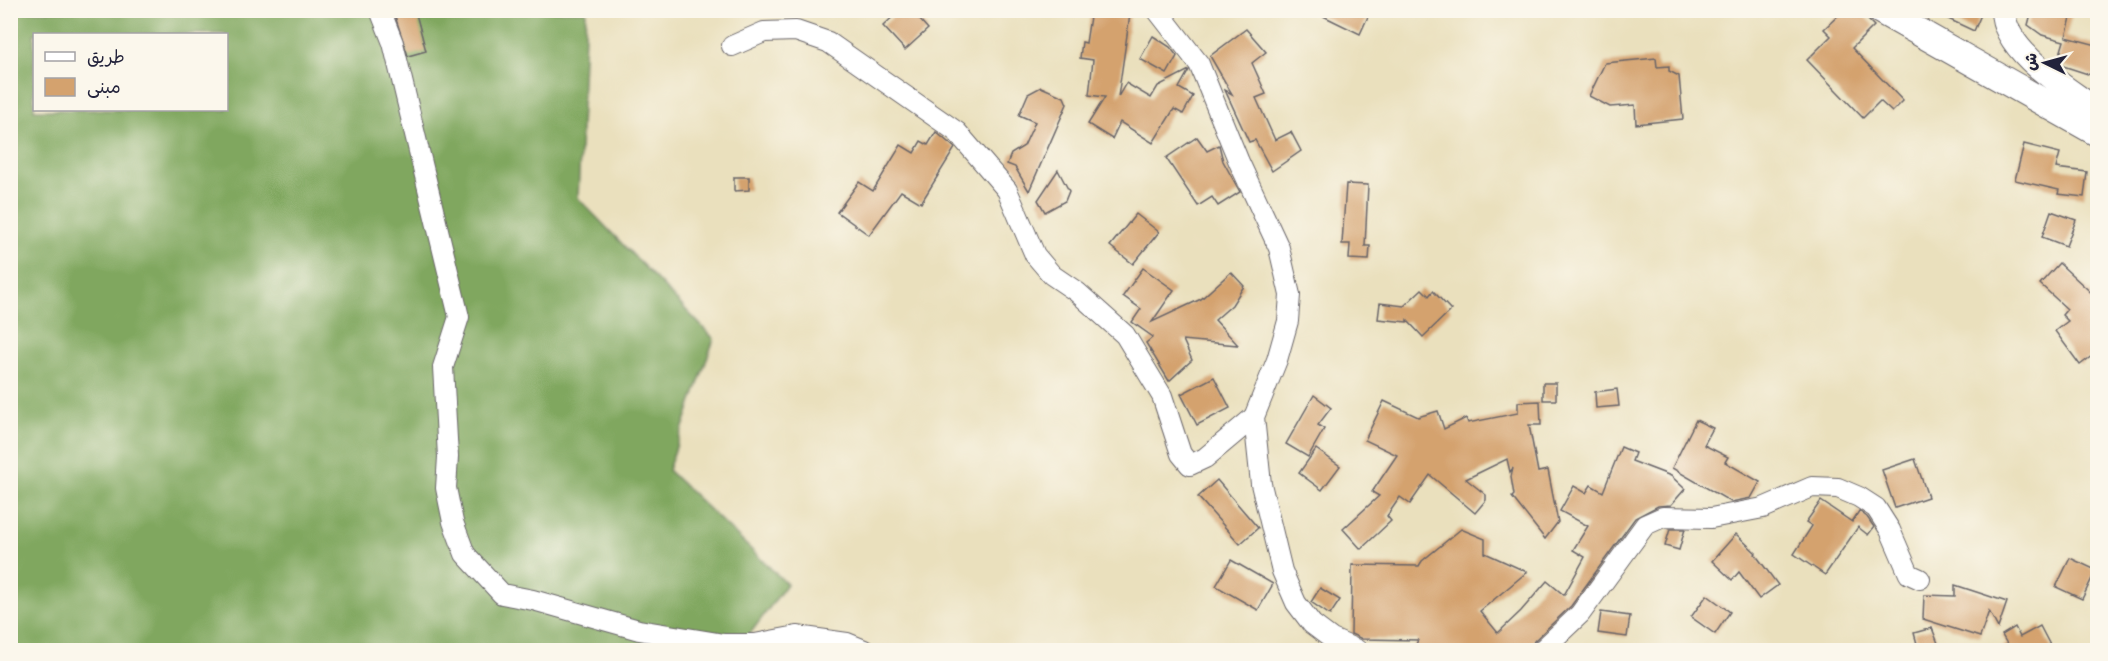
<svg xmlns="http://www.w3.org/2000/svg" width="2108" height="661" font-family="Delius,'Playpen Sans Arabic',sans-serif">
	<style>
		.forest { fill: #80a75e; stroke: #51644c; stroke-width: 1.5; fill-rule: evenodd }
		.building { fill: #d4a26e }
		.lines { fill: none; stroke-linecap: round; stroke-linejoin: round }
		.minor-casing { stroke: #686468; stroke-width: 22 }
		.tertiary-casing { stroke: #686468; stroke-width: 26 }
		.secondary-casing { stroke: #686468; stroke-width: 29 }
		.minor { stroke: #fff; stroke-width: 20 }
		.tertiary { stroke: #fff; stroke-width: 24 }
		.secondary { stroke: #fff; stroke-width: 27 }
	</style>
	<rect width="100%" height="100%" fill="#fbf7ec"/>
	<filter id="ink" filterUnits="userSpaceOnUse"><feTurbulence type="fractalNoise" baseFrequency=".0167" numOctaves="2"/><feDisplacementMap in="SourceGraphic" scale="12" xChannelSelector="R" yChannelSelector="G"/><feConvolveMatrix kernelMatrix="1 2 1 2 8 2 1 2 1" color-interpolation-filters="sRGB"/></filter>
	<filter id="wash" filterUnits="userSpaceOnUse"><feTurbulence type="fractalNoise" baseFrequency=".008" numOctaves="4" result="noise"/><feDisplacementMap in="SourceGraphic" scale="24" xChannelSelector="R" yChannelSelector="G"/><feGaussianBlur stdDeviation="1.35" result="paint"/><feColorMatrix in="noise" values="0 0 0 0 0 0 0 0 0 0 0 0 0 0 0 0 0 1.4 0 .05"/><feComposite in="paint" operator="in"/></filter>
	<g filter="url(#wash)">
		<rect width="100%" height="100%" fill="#eae0bd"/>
		<path class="forest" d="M10 11H586L578 198 714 339 668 470 787 584 738 650H11ZM34 34H226V110H34Z"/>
		<g id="blocks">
			<g class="building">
				<path d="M393 10H415L426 51 408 56Z"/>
				<path d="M900 10H911L928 29 905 50 883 26Z"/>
				<path d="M1091 10 1130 14 1118 97 1126 83 1151 98 1158 86 1189 70 1179 88 1193 96 1183 114 1174 109 1153 143 1120 122 1112 139 1088 124 1105 97 1089 95 1093 60 1080 58 1082 42 1086 43Z"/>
				<path d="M1311 10H1371L1360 34Z"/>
				<path d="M1844 10H1858L1874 26 1852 48 1903 101 1892 112 1880 101 1863 118 1807 60 1831 36 1824 29Z"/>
				<path d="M1929 10H1983L1974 31Z"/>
				<path d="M2032 10H2073L2066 37 2097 45V77L2057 64 2064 41 2042 35 2028 25Z"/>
				<path d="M1246 29 1266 52 1252 63 1266 94 1256 98 1275 140 1291 132 1301 151 1272 171 1255 140 1249 142 1225 90 1232 94 1210 56Z"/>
				<path d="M1153 36 1170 47 1177 56 1167 74 1140 59Z"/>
				<path d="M1656 58 1657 67 1669 66V71L1679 76 1683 119 1636 124 1635 105 1610 107 1589 96 1605 63Z"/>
				<path d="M1041 87 1064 97 1067 104 1029 191 1015 167 1007 164 1011 154 1024 146 1035 122 1019 115 1028 94Z"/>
				<path d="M936 132 955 148 921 203 901 191 869 235 837 212 859 182 873 191 901 145 914 153 921 141 928 145Z"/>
				<path d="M1197 137 1207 151 1219 145 1223 161 1240 192 1218 206 1212 197 1198 206 1166 158Z"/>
				<path d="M2024 144 2060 153 2056 168 2087 172 2084 197 2058 194 2059 190 2015 180Z"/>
				<path d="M1058 170 1069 191 1065 201 1045 212 1038 200Z"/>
				<path d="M734 177H749V190L734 191Z"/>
				<path d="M1346 184 1368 185 1365 246H1370L1369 260 1349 259 1350 244H1342Z"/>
				<path d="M2051 211 2076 220 2066 246 2042 237Z"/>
				<path d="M1136 214 1159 232 1133 264 1110 246Z"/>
				<path d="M2059 263 2097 298V352L2080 365 2055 331 2068 321 2062 315 2067 309 2040 284Z"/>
				<path d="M1143 268 1174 290 1152 322 1201 299 1231 272 1244 286 1232 305 1215 320 1238 345 1183 340 1192 360 1169 381 1146 343 1153 337 1132 322 1141 309 1123 296Z"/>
				<path d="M1422 289 1429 296 1433 291 1451 310 1423 337 1407 320V322L1378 319 1380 303 1404 306Z"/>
				<path d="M1214 377 1230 408 1197 425 1181 394Z"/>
				<rect x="1543" y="383" width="13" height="17"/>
				<path d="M1617 389 1619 406 1596 408 1595 392Z"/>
				<path d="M1314 395 1331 408 1318 425 1324 429 1308 457 1286 444Z"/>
				<path d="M1384 401 1418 417 1438 411 1444 429 1466 418 1468 423 1518 413V402L1540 401 1541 425H1529L1538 472 1548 470 1558 522 1545 539 1512 497 1514 495 1511 477 1513 468 1510 472 1507 459 1466 479 1486 495V500L1475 513 1430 475 1410 504 1400 497 1387 516 1391 521 1361 549 1343 529 1379 496 1372 492 1397 455 1365 440Z"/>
				<path d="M1696 420 1713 428 1704 445 1728 457 1725 462 1760 482 1751 498 1731 502 1672 468Z"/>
				<path d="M1621 447 1635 453 1632 461 1671 476 1685 489 1671 505 1658 506 1635 518 1571 606 1534 641 1530 651H1413L1418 640 1362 639 1351 634 1352 565 1419 566 1422 561 1461 529 1485 539V553L1527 572 1480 611 1498 633 1521 611 1547 581 1564 595 1585 557 1573 550 1588 526 1560 511 1574 486 1586 493 1591 485 1603 492Z"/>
				<path d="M1316 449 1340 466 1322 490 1299 473Z"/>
				<path d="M1915 459 1928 497 1895 508 1882 470Z"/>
				<path d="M1217 480 1258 528 1240 544 1198 497Z"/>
				<path d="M1821 501 1852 522 1859 511 1867 517 1874 527 1868 535 1858 527 1825 575 1794 554 1812 526 1806 522Z"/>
				<path d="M1670 529H1685L1679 550 1665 546Z"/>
				<path d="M1736 534 1756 553 1755 554 1778 585 1759 599 1739 572 1732 580 1712 561Z"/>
				<path d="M2070 558 2096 570 2082 599 2056 587Z"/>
				<path d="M1231 560 1273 584 1258 610 1216 586Z"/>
				<path d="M1955 585 2007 602 1998 628 1989 611 1980 637 1923 619 1924 595 1955 596Z"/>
				<path d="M1320 588 1340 600 1330 615 1311 602Z"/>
				<path d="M1707 595 1730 612 1715 634 1691 617Z"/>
				<path d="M1601 612 1630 616 1627 637 1598 633Z"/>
				<path d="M2040 626 2053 651H1996L2007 644 2002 635 2015 627 2020 637Z"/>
				<path d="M1932 628 1941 651H1919L1914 633Z"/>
			</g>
		</g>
	</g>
	<g filter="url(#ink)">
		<use href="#blocks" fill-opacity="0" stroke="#686468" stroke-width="1.5"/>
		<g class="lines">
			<defs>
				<g id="minor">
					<path d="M380 10 393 43 459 317 443 367 448 457 446 488 453 522 465 554 502 594 533 600 639 630 724 644H755L797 636 847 643 864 650"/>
					<path d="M1157 10 1199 64 1239 162 1279 248 1290 295 1288 321 1277 360 1254 417 1261 484 1282 571 1296 603 1312 624 1332 639 1357 650"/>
					<path d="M732 46 764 32 796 31 828 42 957 132 1007 190 1035 255 1052 275 1077 292 1125 335 1162 396 1181 454 1190 465 1205 458 1254 417"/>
					<path d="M1542 650 1580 614 1645 525 1663 517 1711 518 1763 508 1812 487 1838 488 1859 497 1876 508 1890 530 1909 574 1920 579"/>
				</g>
				<path id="tertiary" d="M2003 10C2003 52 2068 89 2098 111"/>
				<path id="secondary" d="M1880 10 2098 133"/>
			</defs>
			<use href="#minor" class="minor-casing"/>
			<use href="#tertiary" class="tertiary-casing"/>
			<use href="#secondary" class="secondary-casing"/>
			<use href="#minor" class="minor"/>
			<use href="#tertiary" class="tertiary"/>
			<use href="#secondary" class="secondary"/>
		</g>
	</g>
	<rect width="2108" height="661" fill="none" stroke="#fbf7ec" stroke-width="36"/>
	<rect x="33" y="33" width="195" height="78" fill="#fbf7ec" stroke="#a4a2a5" stroke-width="1.5"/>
	<rect x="45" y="52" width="30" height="9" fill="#ffffff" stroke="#a4a2a5" stroke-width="1.5"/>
	<text x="87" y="63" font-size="18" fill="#22223b">طريق</text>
	<rect x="45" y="78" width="30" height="18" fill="#d4a26e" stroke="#a4a2a5" stroke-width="1.5"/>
	<text x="87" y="93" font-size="18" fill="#22223b">مبنى</text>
	<g transform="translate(2045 63) rotate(275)" stroke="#fbf7ec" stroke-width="4.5" paint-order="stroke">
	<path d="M0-4.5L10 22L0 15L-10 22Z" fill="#22223b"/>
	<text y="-9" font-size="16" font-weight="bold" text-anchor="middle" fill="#22223b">ش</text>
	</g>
</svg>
